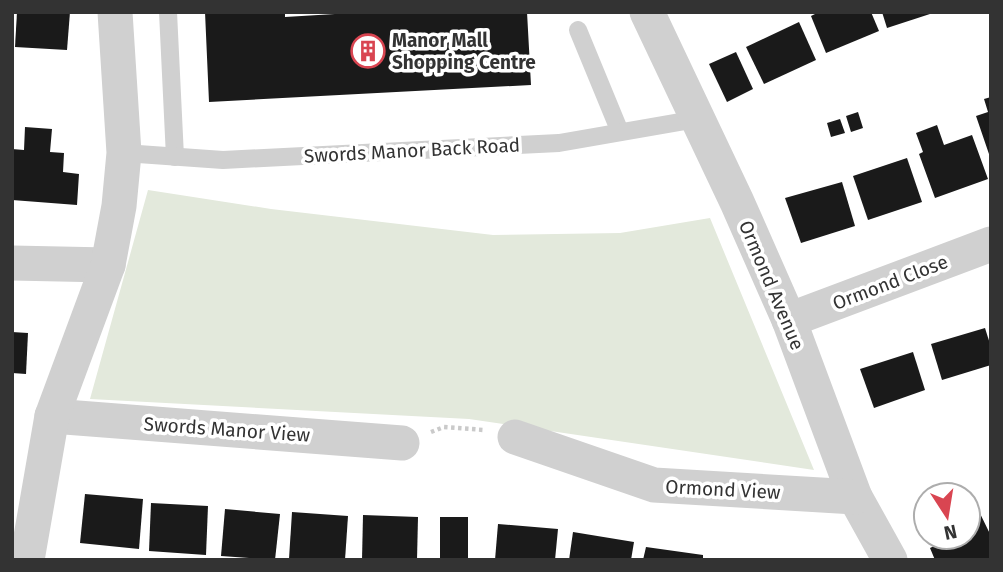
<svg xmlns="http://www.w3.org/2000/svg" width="1003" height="572" font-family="'Fira Sans',sans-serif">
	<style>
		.green { fill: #e3e9dc }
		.building { fill: #1a1a1a }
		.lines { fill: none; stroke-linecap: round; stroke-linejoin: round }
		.path { stroke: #cacaca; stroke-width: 4.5; stroke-dasharray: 3.5 3.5; stroke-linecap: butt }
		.service { stroke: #d0d0d0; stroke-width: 18 }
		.minor { stroke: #d0d0d0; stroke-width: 35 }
		.labels { text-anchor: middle; stroke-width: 7; stroke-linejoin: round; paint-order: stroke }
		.poi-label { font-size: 19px; font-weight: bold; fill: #333; stroke: #fff; text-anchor: start }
		.street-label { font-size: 19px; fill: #333; stroke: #fff }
	</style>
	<rect width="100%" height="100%" fill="#fff"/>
	<path class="green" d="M148 190 271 209 493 235 620 233 710 218 814 470 469 419 90 399Z"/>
	<g class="building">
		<path d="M17 12H70L67 50 15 47Z"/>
		<path d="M205 12H285V17L368 12H527L531 85 209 102Z"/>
		<path d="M819 12H871L879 31 826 53 811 16Z"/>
		<path d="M882 12H933V13L887 28Z"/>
		<path d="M799 22 816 60 764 84 746 47Z"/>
		<path d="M736 52 753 89 727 102 709 64Z"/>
		<path d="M991 97V157H990L976 116 988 112 984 99Z"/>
		<path d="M858 112 863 128 851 132 846 116Z"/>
		<path d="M840 119 845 133 831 137 827 123Z"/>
		<path d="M937 125 944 145 972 135 988 179 935 198 919 154 923 152 916 133Z"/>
		<path d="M25 127 52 129 50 152 64 153 63 172 79 174 77 205 12 200V149L24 150Z"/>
		<path d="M907 158 922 202 868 220 853 176Z"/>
		<path d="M842 182 855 226 801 243 785 198Z"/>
		<path d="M985 328 991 347V365L942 380 931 344Z"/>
		<path d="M12 332 28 333 26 374 12 373Z"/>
		<path d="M913 352 925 390 874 408 860 369Z"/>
		<path d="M85 494 143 499 139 549 80 543Z"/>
		<path d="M973 499 991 536V560H935L930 548 953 537H968V501Z"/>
		<path d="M151 503 208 506 206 555 149 551Z"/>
		<path d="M225 509 280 514 275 560 221 556Z"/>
		<path d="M292 512 348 516 345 560 289 559Z"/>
		<path d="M363 515 418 517 417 560H362Z"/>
		<rect x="440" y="517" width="28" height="43"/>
		<path d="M498 524 558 529 555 560H495Z"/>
		<path d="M573 532 634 542 631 560H569Z"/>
		<path d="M646 547 703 555V560H643Z"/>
	</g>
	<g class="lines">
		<path class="path" d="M431 432 444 427 484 430"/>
		<g class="service">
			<path d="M168 12 175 157"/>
			<path d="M578 30 620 132"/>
			<path d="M124 153 223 160 559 143 697 119"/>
		</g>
		<g class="minor">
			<path d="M647 12 737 202 789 320 855 497 890 560"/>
			<path d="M12 263 108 265"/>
			<path d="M789 320 991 244"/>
			<path d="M52 416 402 443"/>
			<path d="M515 437 654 485 855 497"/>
			<path d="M27 560 52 416 108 265 119 206 124 153 115 12"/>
		</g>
	</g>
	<defs>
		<symbol id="building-ring" viewBox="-11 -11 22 22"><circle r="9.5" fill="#fff" stroke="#d94551" stroke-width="1.5"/><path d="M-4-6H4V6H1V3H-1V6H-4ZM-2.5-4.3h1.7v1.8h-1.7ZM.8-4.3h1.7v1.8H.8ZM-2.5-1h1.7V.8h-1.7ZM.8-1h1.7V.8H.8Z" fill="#d94551"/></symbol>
	</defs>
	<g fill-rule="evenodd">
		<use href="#building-ring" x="349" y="32" width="38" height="38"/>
	</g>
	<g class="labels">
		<g class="poi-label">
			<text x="392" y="47">Manor Mall<tspan x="392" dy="22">Shopping Centre</tspan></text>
		</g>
		<g class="street-label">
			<text transform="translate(412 150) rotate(-3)" y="7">Swords Manor Back Road</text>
			<text transform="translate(890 282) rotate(-21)" y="7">Ormond Close</text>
			<text transform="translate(772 285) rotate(67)" y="7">Ormond Avenue</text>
			<text transform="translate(227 429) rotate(4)" y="7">Swords Manor View</text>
			<text transform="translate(723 489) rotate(3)" y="7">Ormond View</text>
		</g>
	</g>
	<rect width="1003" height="572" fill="none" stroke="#333333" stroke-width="28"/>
	<g transform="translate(947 516) rotate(168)"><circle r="33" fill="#ffffff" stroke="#adadad" stroke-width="2"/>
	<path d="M0-5L12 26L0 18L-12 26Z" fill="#d94551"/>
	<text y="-10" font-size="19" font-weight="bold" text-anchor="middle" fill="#333333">N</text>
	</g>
</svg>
